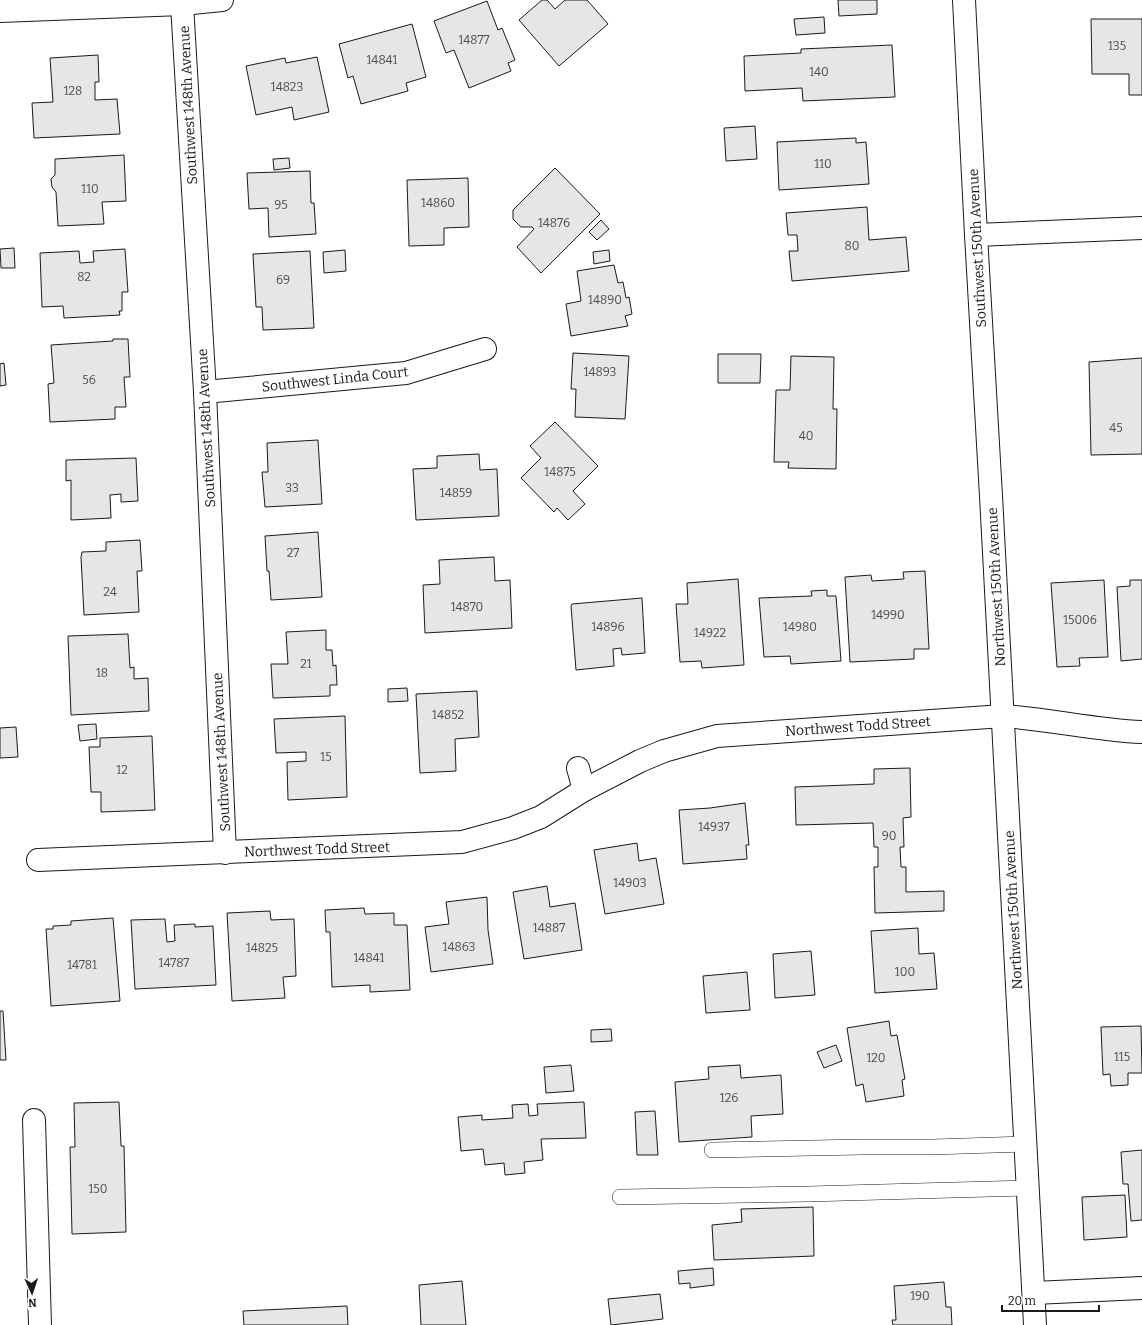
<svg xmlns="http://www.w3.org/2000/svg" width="1142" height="1325" font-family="Bitter,serif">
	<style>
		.building { fill: #e6e6e6; stroke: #1a1a1a }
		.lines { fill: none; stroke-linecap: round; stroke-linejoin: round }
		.lane-casing { stroke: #1a1a1a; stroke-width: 16 }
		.street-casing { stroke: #1a1a1a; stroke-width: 24 }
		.lane { stroke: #fff; stroke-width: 15 }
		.street { stroke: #fff; stroke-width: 22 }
		.labels { text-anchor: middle; stroke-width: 3; stroke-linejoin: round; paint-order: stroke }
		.number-label { font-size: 12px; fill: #4d4d4d }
		.street-label { font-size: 14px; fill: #1a1a1a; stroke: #fff }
	</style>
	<rect width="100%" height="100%" fill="#fff"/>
	<g class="building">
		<path d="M542 0H547L555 9 565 0H587L608 24 559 66 519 20Z"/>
		<path d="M838 0H877V14L839 16Z"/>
		<path d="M487 1 498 30 502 28 515 60 508 63 511 71 469 88 454 50 446 53 434 21Z"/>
		<path d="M824 17 825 33 796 35 794 19Z"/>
		<path d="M1091 19H1142V95H1129V74H1092Z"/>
		<path d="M412 24 426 77 406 83 408 91 361 104 353 76 348 78 339 44Z"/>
		<path d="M892 45 895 97 803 101 802 88 745 91 744 56 801 53V49Z"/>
		<path d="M98 55 99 82H95V100L117 99 120 134 34 138 32 103 53 102 50 58Z"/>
		<path d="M317 57 329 112 294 120 292 107 256 115 246 66 285 58 286 63Z"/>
		<path d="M755 126 757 159 726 161 724 128Z"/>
		<path d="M856 138V143L866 142 869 184 779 190 777 142Z"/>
		<path d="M124 155 126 201 102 202 104 224 58 226 56 192 52 187 51 179 55 175V159Z"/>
		<path d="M289 158 290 168 274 170 273 159Z"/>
		<path d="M555 168 600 214 541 273 517 247 534 229 532 227H521L513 219V210Z"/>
		<path d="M310 171 311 203H314L316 234 269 237 268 208 249 209 247 173Z"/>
		<path d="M468 178 469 227 444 228V245L409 246 407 180Z"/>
		<path d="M867 207 869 240 906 237 909 271 792 281 789 251H798L797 235H788L786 213Z"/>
		<path d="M601 220 609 229 597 240 589 232Z"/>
		<path d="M14 248 15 268H1L0 249Z"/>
		<path d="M125 249 128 292H122V311H119L120 315 64 318 63 306 42 307 40 253 79 251 80 263 94 262 93 251Z"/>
		<path d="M345 250 346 271 324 273 323 252Z"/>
		<path d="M609 250 610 261 594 264 593 252Z"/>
		<path d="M310 251 314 328 263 330 262 307H256L253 254Z"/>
		<path d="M614 265 618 283 623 282 626 298 629 297 632 314 625 316 628 326 571 336 566 304 581 301 577 271Z"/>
		<path d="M113 339H128L130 377H124L126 407H115V419L50 422 48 384 54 383 51 345 113 341Z"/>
		<path d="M573 353 629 356 625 419 575 417 576 389H571Z"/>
		<path d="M718 354H761L760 383H718Z"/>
		<path d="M791 356 834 357 833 409H837L836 469 788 468 789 462H774L776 390H790Z"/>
		<path d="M1142 358V454L1091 455 1089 362Z"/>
		<path d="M4 363 6 385 0 386V364Z"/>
		<path d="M555 422 598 466 573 491 585 504 568 520 557 508 554 512 521 478 541 458 530 446Z"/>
		<path d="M318 440 322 504 265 507 262 472H268L267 443Z"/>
		<path d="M479 454 480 470 497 469 499 516 416 520 413 469 437 468V456Z"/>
		<path d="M136 458 138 501 121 502V494L110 495 111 518 71 520V480L66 481V460Z"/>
		<path d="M318 532 322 597 271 600 269 571H267L265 536Z"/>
		<path d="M140 540 142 571H137L139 612 84 615 81 557 82 552 106 551V542Z"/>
		<path d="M494 557 495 581 510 580 512 628 425 633 423 585 440 584 439 560Z"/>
		<path d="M925 571 929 649H914V659L850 662 845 577 871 575 872 581 904 579 903 572Z"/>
		<path d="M738 579 744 665 702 668 701 661 680 662 676 604H688L687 583Z"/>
		<path d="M1104 580 1108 657 1079 658 1080 666 1057 667 1051 583Z"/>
		<path d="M1130 580H1142V659L1121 661 1117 587 1130 586Z"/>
		<path d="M827 590V596H836L841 661 791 664 790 656 764 657 759 598 812 596 811 591Z"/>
		<path d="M642 598 645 653 622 655 621 648 613 649 614 666 576 670 571 606 572 604Z"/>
		<path d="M326 630V650H332L333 666 336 665 337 685H330V696L273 698 271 664H288L286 632Z"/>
		<path d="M128 634 130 668 134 667V679L148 678 149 711 71 715 68 636Z"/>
		<path d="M407 688 408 701 388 702V689Z"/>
		<path d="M477 691 479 737 455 739 456 771 420 773 416 694Z"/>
		<path d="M345 716 347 797 288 800 287 762 306 761V752L276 753 274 719Z"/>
		<path d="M96 724 97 739 80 741 78 725Z"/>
		<path d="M16 727 18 757 0 758V728Z"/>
		<path d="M152 736 155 810 101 812V792H91L89 747H100V738Z"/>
		<path d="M910 768 911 817 903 818 904 847H900L901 867H906V892L944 891V911L875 913 874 867H878V847H874L873 823 796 825 795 787 874 784V769Z"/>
		<path d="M745 803 749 845H746L747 859 683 864 679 810 710 808Z"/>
		<path d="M637 843 639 861 656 858 664 904 605 914 594 850Z"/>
		<path d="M547 886 550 907 575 903 582 950 524 959 513 892Z"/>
		<path d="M487 897 488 930 493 964 431 972 425 927 449 924 446 902Z"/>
		<path d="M364 908 365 914 394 913V925H407L410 990 370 992V985L332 987 330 932H326L325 910Z"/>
		<path d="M270 911 271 920 294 919 296 976 283 977 285 998 232 1001 227 913Z"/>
		<path d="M113 918 120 1001 51 1006 46 929H53V926L71 925V921Z"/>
		<path d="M165 919 167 942 175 941 174 925 195 924V927L213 926 216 985 135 989 131 920Z"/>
		<path d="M918 928 919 954 934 953 937 989 875 993 871 931Z"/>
		<path d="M811 951 815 995 775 998 773 954Z"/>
		<path d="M747 972 750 1010 706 1013 703 976Z"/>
		<path d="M0 1011H3L6 1060H0Z"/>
		<path d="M889 1021 891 1036 897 1035 905 1079 902 1080 904 1096 866 1102 863 1084 856 1086 847 1028Z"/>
		<path d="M1141 1026 1142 1073H1128V1085L1111 1086 1110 1074 1103 1075 1101 1027Z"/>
		<path d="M611 1029 612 1041 591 1042V1030Z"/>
		<path d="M836 1045 842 1061 824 1068 817 1052Z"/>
		<path d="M571 1065 574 1091 546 1093 544 1067Z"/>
		<path d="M740 1065 741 1078 781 1075 783 1114 751 1116 752 1137 679 1142 675 1082 709 1079 708 1067Z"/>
		<path d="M119 1102 121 1146H124L126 1232 72 1234 70 1147H75L74 1103Z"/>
		<path d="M584 1102 586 1138 541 1139 543 1160 524 1162 525 1173 505 1175 504 1163 485 1165 483 1149 461 1151 458 1117 482 1115V1120L513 1118 512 1105 528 1104 529 1116 538 1115 537 1104Z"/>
		<path d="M655 1111 658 1155H637L635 1112Z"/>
		<path d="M1142 1150V1220L1131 1221 1128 1184H1123L1121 1152Z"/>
		<path d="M1125 1195 1127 1237 1084 1240 1082 1197Z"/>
		<path d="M813 1207 814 1256 714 1260 712 1225 742 1222 741 1209Z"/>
		<path d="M713 1268 714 1285 690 1288V1283L679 1284 678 1271Z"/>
		<path d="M462 1281 466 1325H421L419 1285Z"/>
		<path d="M944 1282 946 1307H951L952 1325H893L892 1320H896L894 1286Z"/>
		<path d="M660 1294 663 1319 611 1325 608 1299Z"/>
		<path d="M347 1306 348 1325H244L243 1311Z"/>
	</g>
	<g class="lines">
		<defs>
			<g id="lane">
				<path d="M712 1150 862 1147H933L1026 1144"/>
				<path d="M620 1197 808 1194 1028 1188"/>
			</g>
			<g id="street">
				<path d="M964 0 976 235 991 496 1035 1325"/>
				<path d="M182 4 205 392 225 853"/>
				<path d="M0 11 182 4 222 0"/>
				<path d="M976 235 1142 228"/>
				<path d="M205 392 406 373 485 349"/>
				<path d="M584 790 640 761 664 751 717 736 1003 716C1050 719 1095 730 1142 732"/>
				<path d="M38 860 462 842 513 828 541 817 584 790 578 768"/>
				<path d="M34 1120 40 1325"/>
				<path d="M1034 1293 1142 1288"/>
			</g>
		</defs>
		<use href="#lane" class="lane-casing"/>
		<use href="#street" class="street-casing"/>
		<use href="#lane" class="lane"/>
		<use href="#street" class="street"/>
	</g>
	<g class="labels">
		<g class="number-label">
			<text x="474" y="44">14877</text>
			<text x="1117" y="50">135</text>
			<text x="382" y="64">14841</text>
			<text x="819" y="76">140</text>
			<text x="287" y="91">14823</text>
			<text x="73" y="95">128</text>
			<text x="823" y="168">110</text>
			<text x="90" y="193">110</text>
			<text x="438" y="207">14860</text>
			<text x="281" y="209">95</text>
			<text x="554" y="227">14876</text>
			<text x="852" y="250">80</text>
			<text x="84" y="281">82</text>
			<text x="283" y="284">69</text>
			<text x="605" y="304">14890</text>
			<text x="600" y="376">14893</text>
			<text x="89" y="384">56</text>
			<text x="1116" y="432">45</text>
			<text x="806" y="440">40</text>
			<text x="560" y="476">14875</text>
			<text x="292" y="492">33</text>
			<text x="456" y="497">14859</text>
			<text x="293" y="557">27</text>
			<text x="110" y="596">24</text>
			<text x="467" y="611">14870</text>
			<text x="888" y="619">14990</text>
			<text x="1080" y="624">15006</text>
			<text x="608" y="631">14896</text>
			<text x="800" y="631">14980</text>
			<text x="710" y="637">14922</text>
			<text x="306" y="668">21</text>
			<text x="102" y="677">18</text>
			<text x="448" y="719">14852</text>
			<text x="326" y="761">15</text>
			<text x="122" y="774">12</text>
			<text x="714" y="831">14937</text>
			<text x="889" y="840">90</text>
			<text x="630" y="887">14903</text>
			<text x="549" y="932">14887</text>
			<text x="459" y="951">14863</text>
			<text x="262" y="952">14825</text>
			<text x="369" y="962">14841</text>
			<text x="174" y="967">14787</text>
			<text x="82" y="969">14781</text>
			<text x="905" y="976">100</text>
			<text x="1122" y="1061">115</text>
			<text x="876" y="1062">120</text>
			<text x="729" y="1102">126</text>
			<text x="98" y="1193">150</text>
			<text x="920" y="1300">190</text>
		</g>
		<g class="street-label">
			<text transform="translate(188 105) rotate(-93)" y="5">Southwest 148th Avenue</text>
			<text transform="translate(977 248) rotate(-93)" y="5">Southwest 150th Avenue</text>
			<text transform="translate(335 379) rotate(-6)" y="5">Southwest Linda Court</text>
			<text transform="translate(206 428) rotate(-93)" y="5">Southwest 148th Avenue</text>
			<text transform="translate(996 587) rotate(-93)" y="5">Northwest 150th Avenue</text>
			<text transform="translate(858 726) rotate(-4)" y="5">Northwest Todd Street</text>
			<text transform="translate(221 752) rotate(-93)" y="5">Southwest 148th Avenue</text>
			<text transform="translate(317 849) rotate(-2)" y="5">Northwest Todd Street</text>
			<text transform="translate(1013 910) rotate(-93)" y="5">Northwest 150th Avenue</text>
		</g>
	</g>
	<g transform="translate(32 1293) rotate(177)" stroke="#ffffff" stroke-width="3" paint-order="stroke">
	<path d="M0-3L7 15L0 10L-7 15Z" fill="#1a1a1a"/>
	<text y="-6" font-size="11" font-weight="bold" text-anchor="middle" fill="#1a1a1a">N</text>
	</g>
	<path d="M1002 1305v6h97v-6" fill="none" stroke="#1a1a1a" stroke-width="2"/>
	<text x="1008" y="1305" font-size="12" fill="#1a1a1a" stroke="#ffffff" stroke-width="3" paint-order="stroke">20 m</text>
</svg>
